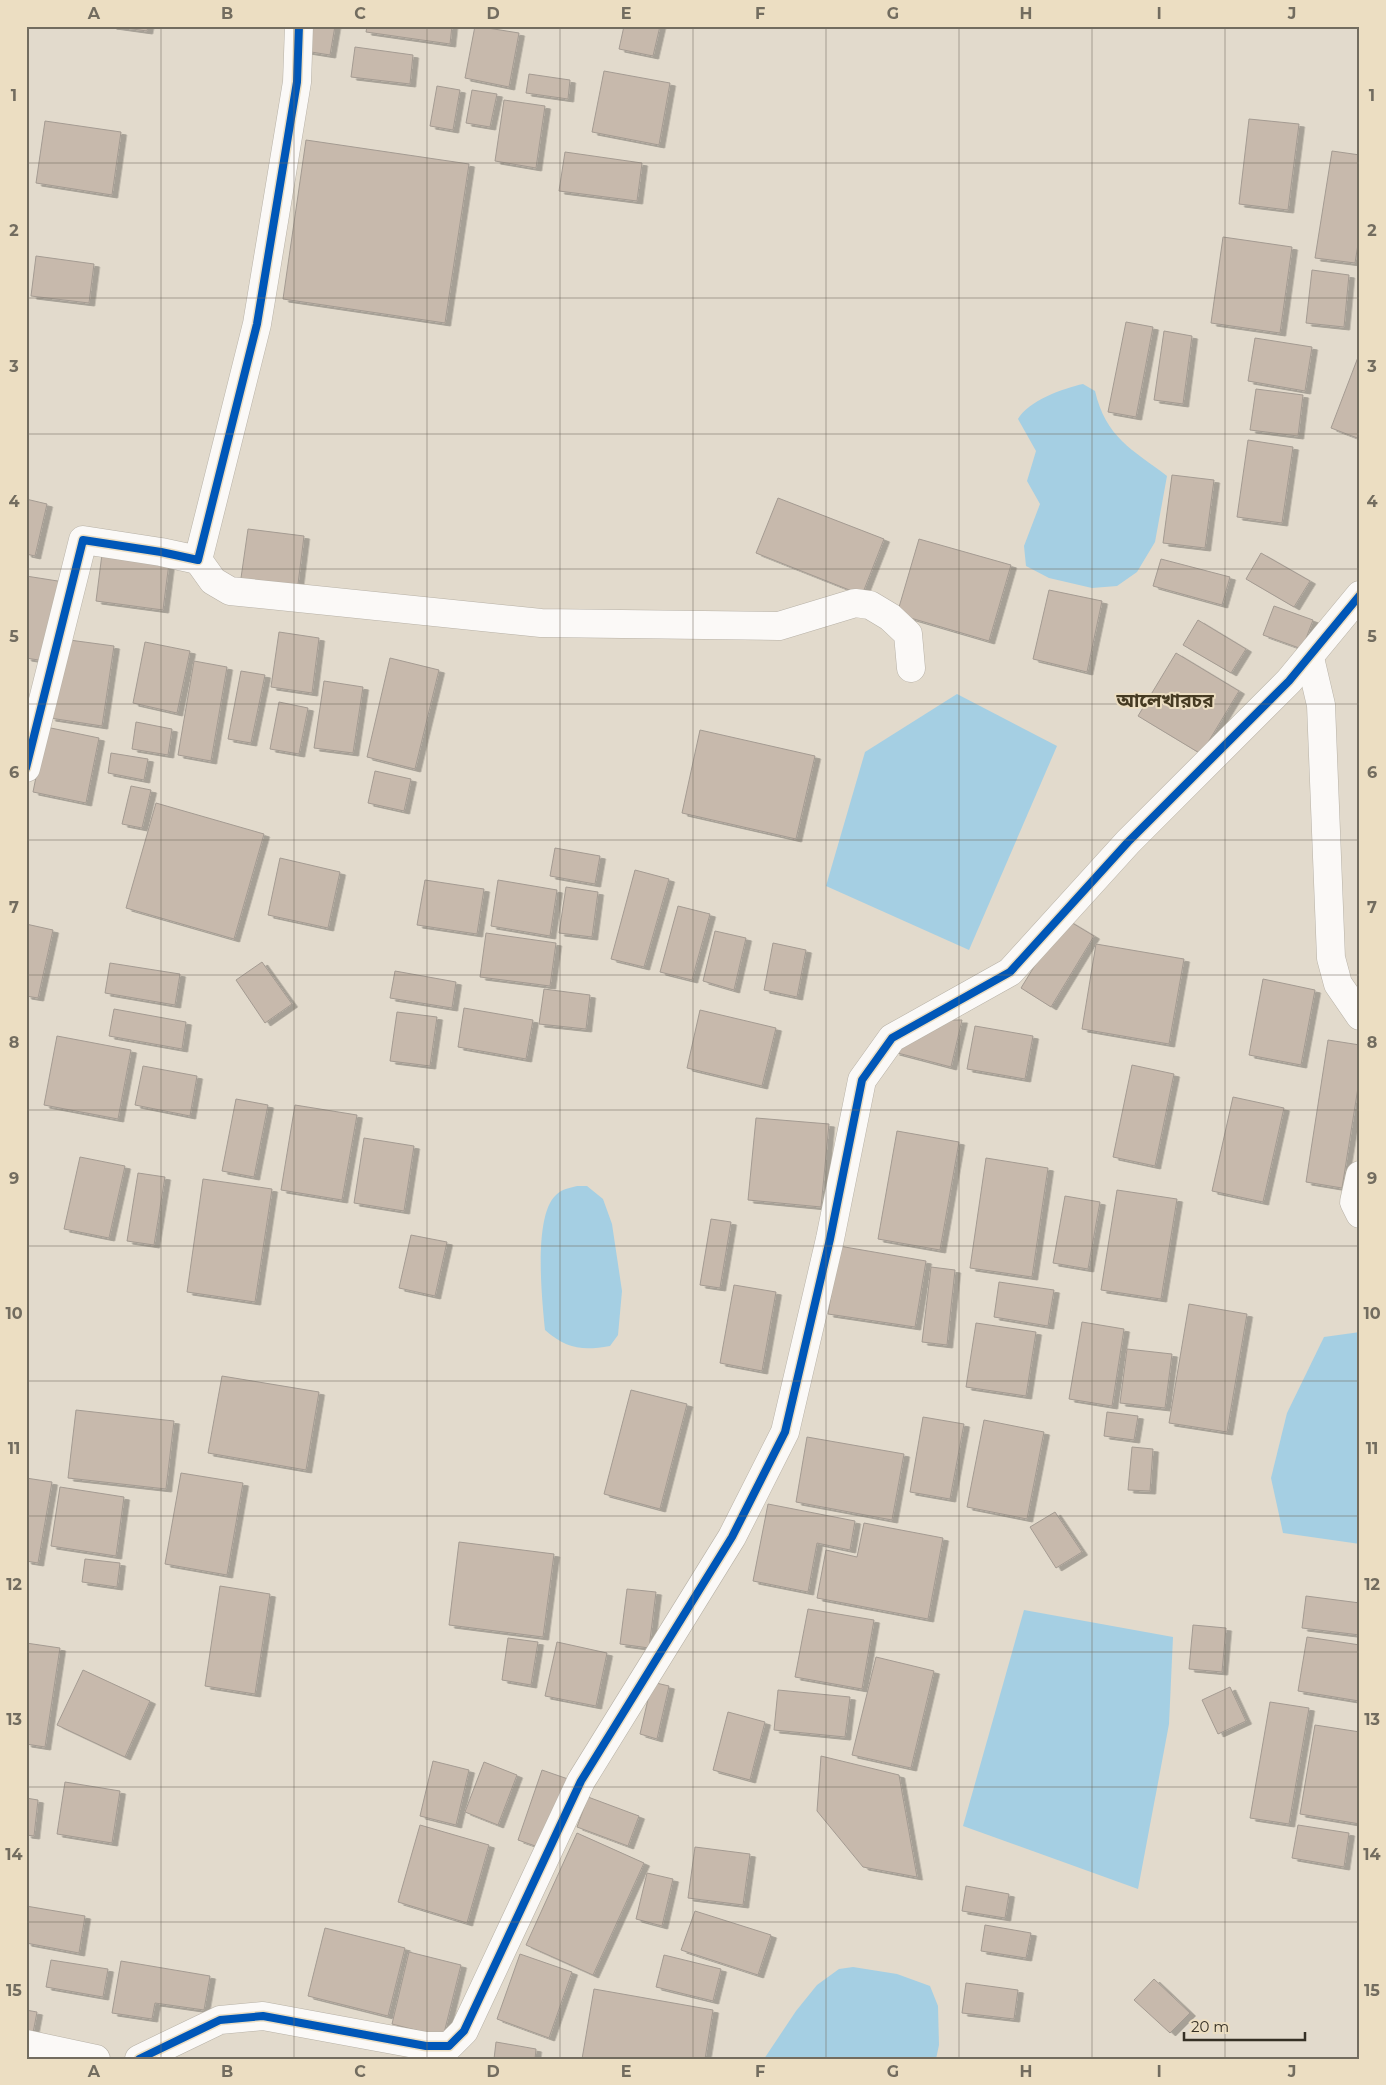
<svg xmlns="http://www.w3.org/2000/svg" width="1386" height="2085" font-family="Montserrat,'Noto Sans Bengali',sans-serif">
	<style>
		.water { fill: #a5cfe3 }
		.building { fill: #c7b9ac; stroke: #a49b92; filter: url(#shadow) }
		.lines { fill: none; stroke-linecap: round; stroke-linejoin: round }
		.minor-casing { stroke: #b7b1a6; stroke-width: 29 }
		.minor { stroke: #fbf9f7; stroke-width: 28 }
		.cycleway-casing { stroke: #ecdec2; stroke-width: 11 }
		.cycleway { stroke: #0057b8; stroke-width: 8 }
		.grid { fill: none; stroke: #726c5f; stroke-width: 1; stroke-opacity: 0.55 }
		.labels { text-anchor: middle; stroke-width: 4; stroke-linejoin: round; paint-order: stroke }
		.district-label { font-size: 19px; font-weight: bold; fill: #453a22; stroke: #ecdec2 }
		.neatline { fill: none; stroke: #726c5f; stroke-width: 2 }
		.grid-label { font-size: 16px; text-anchor: middle; font-weight: bold; fill: #726c5f }
	</style>
	<defs>
		<filter id="shadow"><feDropShadow dx="5.5" dy="3" stdDeviation="0" flood-color="#0004"/></filter>
	</defs>
	<rect width="100%" height="100%" fill="#e2dacc"/>
	<g class="water">
		<path d="M1083 384 1095 391C1106 438 1132 449 1167 476L1155 542 1137 572 1117 586 1092 588 1049 578 1026 566 1024 546 1040 504 1027 481 1036 451 1018 419C1028 401 1064 388 1083 384Z"/>
		<path d="M957 694 1057 746 969 950 826 886 865 752Z"/>
		<path d="M577 1186H587L603 1199 612 1224 622 1291 618 1335 610 1346C582 1351 567 1349 545 1330 542 1300 533 1216 556 1195 562 1189 569 1188 577 1186Z"/>
		<path d="M1360 1332V1544L1283 1533 1271 1478 1287 1413 1324 1337Z"/>
		<path d="M1024 1610 1173 1637 1169 1724 1138 1889 963 1826Z"/>
		<path d="M853 1967 897 1974 930 1986 938 2006 939 2045 936 2059H764L796 2011 817 1985 839 1969Z"/>
	</g>
	<g class="building">
		<path d="M111 26H148L147 31Z"/>
		<path d="M309 26H335L330 55 305 51Z"/>
		<path d="M367 26H452L450 44 366 32Z"/>
		<path d="M475 26 519 33 509 87 465 78Z"/>
		<path d="M624 26H660L653 56 619 49Z"/>
		<path d="M355 47 413 55 410 84 351 77Z"/>
		<path d="M604 71 670 83 659 145 592 132Z"/>
		<path d="M529 74 570 80 568 99 526 93Z"/>
		<path d="M437 86 460 90 453 130 430 126Z"/>
		<path d="M472 90 497 94 490 127 466 123Z"/>
		<path d="M504 100 545 106 536 168 495 161Z"/>
		<path d="M1249 119 1299 124 1288 210 1239 204Z"/>
		<path d="M45 121 121 132 112 195 36 183Z"/>
		<path d="M306 140 469 164 445 323 283 299Z"/>
		<path d="M1332 151 1360 155V232L1355 263 1315 258Z"/>
		<path d="M565 152 642 163 637 201 559 191Z"/>
		<path d="M1223 237 1292 247 1280 333 1211 323Z"/>
		<path d="M36 256 94 264 89 303 31 296Z"/>
		<path d="M1312 270 1349 275 1344 327 1306 323Z"/>
		<path d="M1126 322 1153 327 1136 417 1108 412Z"/>
		<path d="M1164 331 1192 336 1183 404 1154 400Z"/>
		<path d="M1255 338 1312 347 1305 391 1248 381Z"/>
		<path d="M1360 352V439L1331 428Z"/>
		<path d="M1256 389 1303 395 1298 436 1250 430Z"/>
		<path d="M1248 440 1293 447 1282 523 1237 517Z"/>
		<path d="M1172 475 1214 480 1205 548 1163 543Z"/>
		<path d="M778 498 884 539 862 595 756 553Z"/>
		<path d="M26 499 47 504 35 556 26 554Z"/>
		<path d="M248 529 304 536 297 592 240 585Z"/>
		<path d="M919 539 1011 565 989 641 897 614Z"/>
		<path d="M1261 553 1310 581 1294 607 1246 579Z"/>
		<path d="M102 554 169 563 163 610 96 601Z"/>
		<path d="M1161 559 1230 577 1222 605 1153 586Z"/>
		<path d="M26 576 64 582 51 662 26 658Z"/>
		<path d="M1049 590 1102 601 1087 672 1033 659Z"/>
		<path d="M1274 606 1313 620 1302 649 1263 635Z"/>
		<path d="M1198 620 1246 649 1231 673 1183 645Z"/>
		<path d="M279 632 319 638 312 693 271 687Z"/>
		<path d="M62 639 114 646 102 726 50 718Z"/>
		<path d="M145 642 190 651 177 713 133 703Z"/>
		<path d="M1176 653 1239 691 1201 754 1138 716Z"/>
		<path d="M390 658 439 670 415 769 367 757Z"/>
		<path d="M194 661 227 667 211 761 178 755Z"/>
		<path d="M241 671 265 675 251 743 228 739Z"/>
		<path d="M324 681 363 687 353 753 314 748Z"/>
		<path d="M279 702 308 708 299 754 270 749Z"/>
		<path d="M136 722 172 729 168 755 132 749Z"/>
		<path d="M46 727 99 738 86 803 33 792Z"/>
		<path d="M700 730 815 756 796 839 682 813Z"/>
		<path d="M111 753 148 759 144 780 108 773Z"/>
		<path d="M375 771 411 779 404 811 368 803Z"/>
		<path d="M131 786 151 790 142 828 122 824Z"/>
		<path d="M156 803 264 834 234 939 126 908Z"/>
		<path d="M555 848 600 856 595 884 550 876Z"/>
		<path d="M280 858 340 872 328 928 268 915Z"/>
		<path d="M635 870 669 879 644 967 611 959Z"/>
		<path d="M425 880 484 889 477 934 417 925Z"/>
		<path d="M498 880 557 890 550 936 491 926Z"/>
		<path d="M566 887 598 892 592 937 559 933Z"/>
		<path d="M678 906 710 914 692 980 660 972Z"/>
		<path d="M1064 918 1094 936 1051 1007 1021 988Z"/>
		<path d="M26 924 53 930 38 998 26 996Z"/>
		<path d="M715 931 746 938 734 990 703 981Z"/>
		<path d="M486 933 556 943 550 986 480 977Z"/>
		<path d="M773 943 806 950 797 997 764 990Z"/>
		<path d="M1096 944 1184 959 1169 1044 1082 1029Z"/>
		<path d="M262 962 292 1004 265 1023 236 980Z"/>
		<path d="M110 963 180 974 175 1005 105 993Z"/>
		<path d="M395 971 456 982 452 1008 390 998Z"/>
		<path d="M1263 979 1315 990 1301 1065 1249 1055Z"/>
		<path d="M544 989 590 995 586 1029 539 1024Z"/>
		<path d="M464 1008 533 1020 526 1059 458 1047Z"/>
		<path d="M114 1009 186 1022 182 1049 109 1036Z"/>
		<path d="M700 1010 776 1028 762 1086 687 1068Z"/>
		<path d="M397 1012 437 1017 430 1066 390 1061Z"/>
		<path d="M952 1020H962L951 1067 894 1052Z"/>
		<path d="M975 1026 1033 1036 1025 1079 967 1069Z"/>
		<path d="M57 1036 131 1050 118 1119 44 1105Z"/>
		<path d="M1328 1040 1360 1045V1075L1342 1188 1306 1182Z"/>
		<path d="M1132 1065 1174 1074 1155 1166 1113 1157Z"/>
		<path d="M143 1066 197 1076 190 1116 135 1105Z"/>
		<path d="M1233 1097 1284 1108 1263 1202 1212 1191Z"/>
		<path d="M236 1099 268 1105 254 1177 222 1171Z"/>
		<path d="M295 1105 357 1115 342 1200 281 1190Z"/>
		<path d="M756 1118 829 1124 821 1207 748 1200Z"/>
		<path d="M897 1131 959 1142 940 1250 878 1239Z"/>
		<path d="M364 1138 414 1146 404 1211 354 1203Z"/>
		<path d="M80 1157 125 1166 109 1238 64 1229Z"/>
		<path d="M986 1158 1048 1168 1032 1277 970 1268Z"/>
		<path d="M138 1173 165 1177 154 1245 127 1241Z"/>
		<path d="M203 1179 272 1189 255 1302 187 1292Z"/>
		<path d="M1117 1190 1177 1199 1161 1299 1101 1290Z"/>
		<path d="M1065 1196 1100 1202 1088 1269 1053 1263Z"/>
		<path d="M711 1219 731 1222 720 1288 700 1285Z"/>
		<path d="M411 1235 447 1242 435 1296 399 1288Z"/>
		<path d="M839 1246 926 1261 915 1327 828 1314Z"/>
		<path d="M931 1267 955 1270 947 1345 922 1342Z"/>
		<path d="M999 1282 1054 1290 1048 1326 994 1317Z"/>
		<path d="M734 1285 776 1292 762 1371 720 1363Z"/>
		<path d="M1189 1304 1247 1314 1227 1432 1169 1423Z"/>
		<path d="M1082 1322 1124 1329 1112 1406 1069 1399Z"/>
		<path d="M976 1323 1036 1332 1026 1396 966 1387Z"/>
		<path d="M1127 1349 1172 1354 1165 1408 1120 1403Z"/>
		<path d="M222 1376 319 1392 306 1470 208 1453Z"/>
		<path d="M631 1390 687 1404 660 1509 604 1494Z"/>
		<path d="M76 1410 174 1421 166 1489 68 1478Z"/>
		<path d="M1107 1412 1138 1416 1134 1440 1104 1436Z"/>
		<path d="M923 1417 964 1424 950 1499 910 1492Z"/>
		<path d="M984 1420 1044 1432 1027 1519 967 1507Z"/>
		<path d="M807 1437 904 1454 892 1520 796 1502Z"/>
		<path d="M1132 1447 1153 1449 1150 1491 1128 1490Z"/>
		<path d="M181 1473 243 1483 227 1575 165 1564Z"/>
		<path d="M26 1478 52 1482 38 1563 26 1561Z"/>
		<path d="M60 1487 124 1497 116 1556 51 1546Z"/>
		<path d="M768 1504 855 1521 850 1550 817 1543 808 1592 753 1581Z"/>
		<path d="M1055 1512 1082 1552 1056 1568 1030 1527Z"/>
		<path d="M864 1523 943 1538 928 1619 817 1598 826 1550 857 1557Z"/>
		<path d="M459 1542 554 1554 543 1637 449 1625Z"/>
		<path d="M85 1559 120 1563 117 1587 82 1582Z"/>
		<path d="M220 1586 270 1594 255 1694 205 1686Z"/>
		<path d="M627 1589 656 1592 649 1648 620 1644Z"/>
		<path d="M1306 1596 1360 1603V1635L1302 1628Z"/>
		<path d="M808 1609 874 1620 862 1689 795 1677Z"/>
		<path d="M1193 1625 1226 1628 1222 1672 1189 1669Z"/>
		<path d="M1307 1637 1360 1645 1359 1701 1298 1691Z"/>
		<path d="M508 1638 538 1642 531 1685 502 1680Z"/>
		<path d="M557 1642 607 1653 596 1706 545 1696Z"/>
		<path d="M26 1643 60 1648 45 1747 26 1744Z"/>
		<path d="M876 1657 934 1671 911 1768 852 1755Z"/>
		<path d="M83 1670 150 1701 125 1757 57 1725Z"/>
		<path d="M652 1682 669 1686 657 1739 640 1734Z"/>
		<path d="M1230 1687 1246 1721 1218 1734 1202 1700Z"/>
		<path d="M778 1690 850 1697 845 1737 774 1730Z"/>
		<path d="M1270 1702 1309 1708 1289 1824 1250 1818Z"/>
		<path d="M728 1712 765 1722 750 1780 713 1770Z"/>
		<path d="M1315 1725 1360 1732V1824L1300 1814Z"/>
		<path d="M821 1756 899 1775 917 1877 863 1867 817 1811Z"/>
		<path d="M433 1761 469 1770 456 1825 420 1816Z"/>
		<path d="M484 1762 517 1775 498 1825 465 1812Z"/>
		<path d="M542 1770 568 1779 544 1849 518 1840Z"/>
		<path d="M65 1782 120 1791 112 1843 57 1834Z"/>
		<path d="M588 1797 639 1816 628 1846 577 1827Z"/>
		<path d="M26 1798 38 1800 34 1836 26 1835Z"/>
		<path d="M420 1825 489 1845 467 1923 398 1902Z"/>
		<path d="M1298 1825 1349 1833 1344 1867 1292 1858Z"/>
		<path d="M577 1833 644 1863 593 1975 526 1945Z"/>
		<path d="M695 1847 750 1854 743 1905 688 1898Z"/>
		<path d="M647 1873 673 1879 662 1926 636 1919Z"/>
		<path d="M966 1886 1009 1894 1005 1918 962 1911Z"/>
		<path d="M26 1906 85 1916 79 1953 26 1943Z"/>
		<path d="M695 1911 771 1935 758 1975 681 1950Z"/>
		<path d="M985 1925 1031 1933 1026 1958 981 1951Z"/>
		<path d="M325 1928 405 1948 388 2016 308 1996Z"/>
		<path d="M409 1952 461 1965 443 2037 392 2024Z"/>
		<path d="M520 1954 572 1972 549 2038 497 2019Z"/>
		<path d="M664 1955 721 1969 713 2001 656 1987Z"/>
		<path d="M51 1960 108 1969 103 1997 46 1987Z"/>
		<path d="M121 1961 210 1976 204 2010 155 2003 152 2019 112 2013Z"/>
		<path d="M1154 1979 1190 2013 1170 2033 1134 2000Z"/>
		<path d="M966 1983 1018 1990 1014 2019 962 2013Z"/>
		<path d="M594 1989 713 2010 705 2059H582Z"/>
		<path d="M26 2010 37 2012 33 2033 26 2032Z"/>
		<path d="M496 2042 536 2049 535 2059H494Z"/>
	</g>
	<g class="lines">
		<defs>
			<g id="minor">
				<path d="M198 560 213 581 230 591 541 623 779 626 855 603 870 605 890 617 908 634 911 668"/>
				<path d="M1310 658 1321 705 1331 958 1338 984 1360 1016"/>
				<path d="M26 768 83 540 161 552 198 560 257 324 297 82 299 26"/>
				<path d="M1360 1175 1354 1202 1360 1214"/>
				<path d="M26 2044 96 2059"/>
				<path d="M139 2059 220 2020 263 2016 426 2046H449L464 2031 581 1781 732 1537 785 1432 830 1239 862 1080 892 1038 1010 972 1128 842 1289 681 1360 595"/>
			</g>
		</defs>
		<use href="#minor" class="minor-casing"/>
		<use href="#minor" class="minor"/>
		<defs>
			<g id="cycleway">
				<path d="M26 768 83 540 161 552 198 560 257 324 297 82 299 26"/>
				<path d="M139 2059 220 2020 263 2016 426 2046H449L464 2031 581 1781 732 1537 785 1432 830 1239 862 1080 892 1038 1010 972 1128 842 1289 681 1360 595"/>
			</g>
		</defs>
		<use href="#cycleway" class="cycleway-casing"/>
		<use href="#cycleway" class="cycleway"/>
	</g>
	<path class="grid" d="M161 26V2059M294 26V2059M427 26V2059M560 26V2059M693 26V2059M826 26V2059M959 26V2059M1092 26V2059M1225 26V2059M26 163H1360M26 298H1360M26 434H1360M26 569H1360M26 704H1360M26 840H1360M26 975H1360M26 1110H1360M26 1246H1360M26 1381H1360M26 1516H1360M26 1652H1360M26 1787H1360M26 1922H1360"/>
	<g class="labels">
		<g class="district-label">
			<text x="1165" y="707">আলেখারচর</text>
		</g>
	</g>
	<rect width="1386" height="2085" fill="none" stroke="#ecdec2" stroke-width="55"/>
	<path d="M1184 2032v8h121v-8" fill="none" stroke="#353025" stroke-width="2.5"/>
	<text x="1191" y="2032" font-size="15" fill="#353025" stroke="#ecdec2" stroke-width="4" paint-order="stroke">20 m</text>
	<rect x="28" y="28" width="1330" height="2030" class="neatline"/>
	<g class="grid-label">
		<text x="94" y="19">A</text>
		<text x="227" y="19">B</text>
		<text x="360" y="19">C</text>
		<text x="493" y="19">D</text>
		<text x="626" y="19">E</text>
		<text x="760" y="19">F</text>
		<text x="893" y="19">G</text>
		<text x="1026" y="19">H</text>
		<text x="1159" y="19">I</text>
		<text x="1292" y="19">J</text>
		<text x="14" y="101">1</text>
		<text x="1372" y="101">1</text>
		<text x="14" y="236">2</text>
		<text x="1372" y="236">2</text>
		<text x="14" y="372">3</text>
		<text x="1372" y="372">3</text>
		<text x="14" y="507">4</text>
		<text x="1372" y="507">4</text>
		<text x="14" y="642">5</text>
		<text x="1372" y="642">5</text>
		<text x="14" y="778">6</text>
		<text x="1372" y="778">6</text>
		<text x="14" y="913">7</text>
		<text x="1372" y="913">7</text>
		<text x="14" y="1048">8</text>
		<text x="1372" y="1048">8</text>
		<text x="14" y="1184">9</text>
		<text x="1372" y="1184">9</text>
		<text x="14" y="1319">10</text>
		<text x="1372" y="1319">10</text>
		<text x="14" y="1454">11</text>
		<text x="1372" y="1454">11</text>
		<text x="14" y="1590">12</text>
		<text x="1372" y="1590">12</text>
		<text x="14" y="1725">13</text>
		<text x="1372" y="1725">13</text>
		<text x="14" y="1860">14</text>
		<text x="1372" y="1860">14</text>
		<text x="14" y="1996">15</text>
		<text x="1372" y="1996">15</text>
		<text x="94" y="2077">A</text>
		<text x="227" y="2077">B</text>
		<text x="360" y="2077">C</text>
		<text x="493" y="2077">D</text>
		<text x="626" y="2077">E</text>
		<text x="760" y="2077">F</text>
		<text x="893" y="2077">G</text>
		<text x="1026" y="2077">H</text>
		<text x="1159" y="2077">I</text>
		<text x="1292" y="2077">J</text>
	</g>
</svg>
